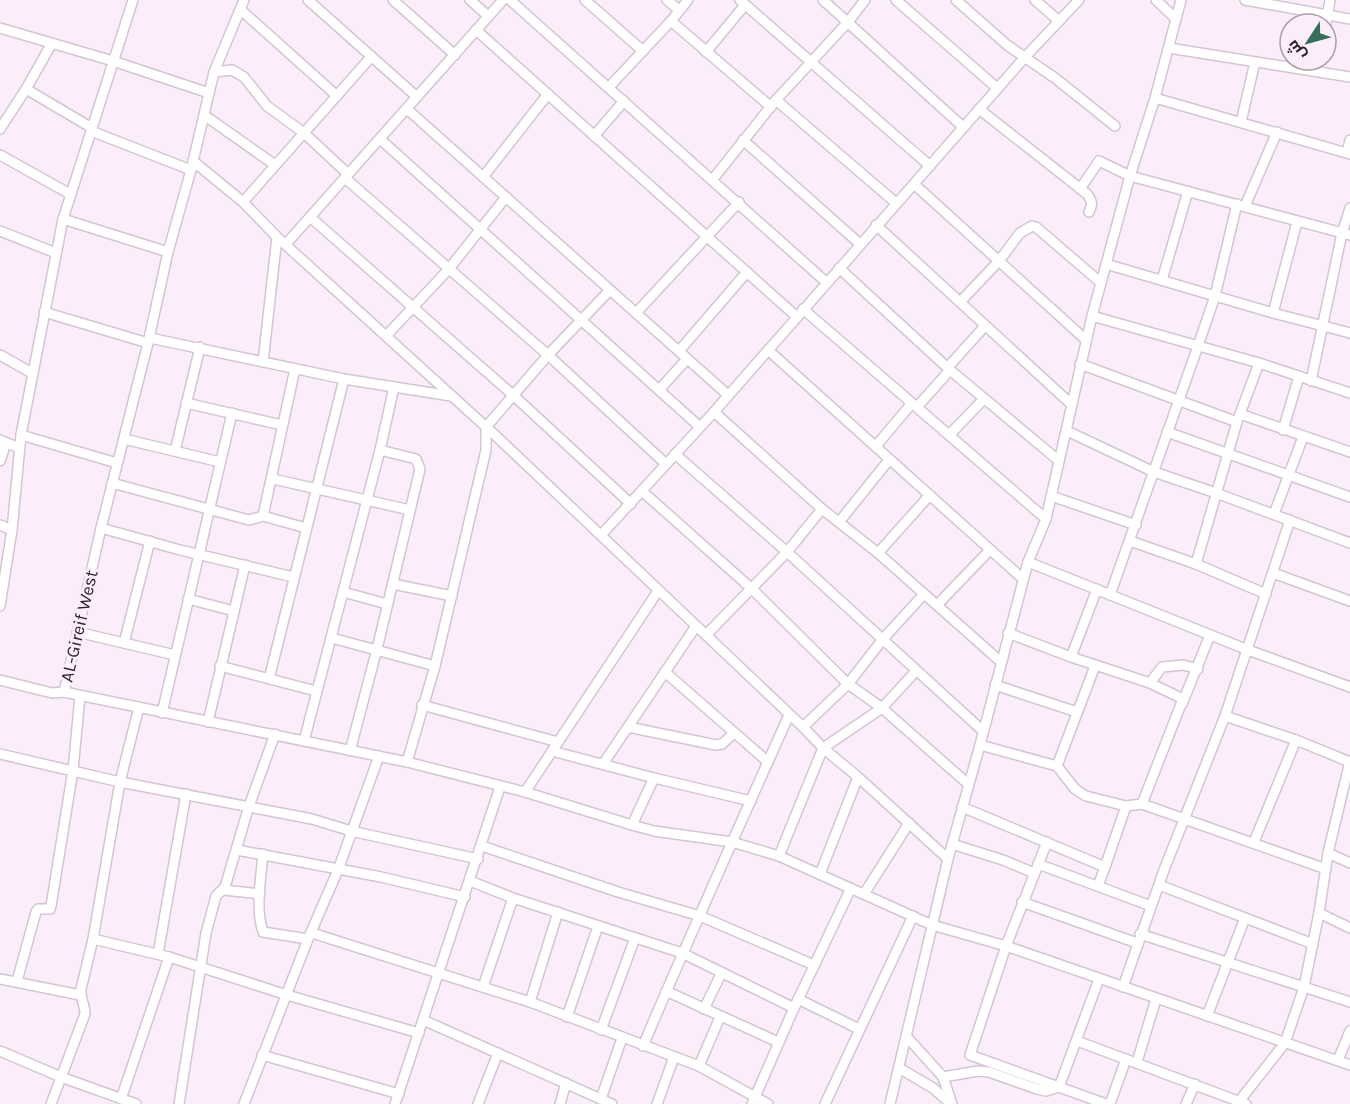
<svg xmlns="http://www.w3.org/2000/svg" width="1350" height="1104" font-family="Karla,Cairo,sans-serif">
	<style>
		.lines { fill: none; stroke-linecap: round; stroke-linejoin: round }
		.minor-casing { stroke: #d3c5d3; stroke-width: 12 }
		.minor { stroke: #fff; stroke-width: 9 }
		.labels { text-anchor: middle; stroke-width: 6; stroke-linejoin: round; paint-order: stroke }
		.street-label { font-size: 18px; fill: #2d272d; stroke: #fcedfb }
	</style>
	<rect width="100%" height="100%" fill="#fcedfb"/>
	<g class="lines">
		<defs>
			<g id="minor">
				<path d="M244 0 214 72 191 170 168 252 148 343 101 528 64 692 407 762 525 792 632 825 654 831 732 842 779 856 932 925 1006 946 1350 1065"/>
				<path d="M308 0 417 97"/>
				<path d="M393 0 455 55"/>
				<path d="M470 0 488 16"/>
				<path d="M510 0 826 282"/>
				<path d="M585 0 643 51"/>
				<path d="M667 0 679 10"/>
				<path d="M740 0 930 166"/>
				<path d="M823 0 963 127"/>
				<path d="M896 0 997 88"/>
				<path d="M956 0 1007 45 1055 78 1115 126"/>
				<path d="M1035 0 1059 21"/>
				<path d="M1156 0 1176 19"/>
				<path d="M1245 0 1350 19"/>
				<path d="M241 10 337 96"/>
				<path d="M671 21 771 107"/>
				<path d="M1326 24 1330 0"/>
				<path d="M0 28 113 61 209 93"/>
				<path d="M476 30 797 317"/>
				<path d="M1169 48 1350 77"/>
				<path d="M706 52 745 5"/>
				<path d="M214 72 232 70 244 77 267 106 304 133 348 174"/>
				<path d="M609 87 671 21 688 0"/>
				<path d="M26 89 92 128"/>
				<path d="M1155 98 1350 154"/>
				<path d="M776 100 896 203"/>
				<path d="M407 109 728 395"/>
				<path d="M979 109 1087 194C1092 201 1093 204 1089 212"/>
				<path d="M204 115 275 165"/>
				<path d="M1241 122 1255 62"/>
				<path d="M0 129 26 89 52 43"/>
				<path d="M91 131 191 170"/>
				<path d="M594 136 624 101"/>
				<path d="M380 139 700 427"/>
				<path d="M743 140 860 244"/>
				<path d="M1347 153 1350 140"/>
				<path d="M0 155 70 194"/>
				<path d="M193 161 243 202 277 237 496 436 803 727 823 748 858 777 948 859"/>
				<path d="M483 177 548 94"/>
				<path d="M345 178 548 355 666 464"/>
				<path d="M713 179 776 100 848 22 865 0"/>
				<path d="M914 184 1086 340"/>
				<path d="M1080 189 1099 161 1130 176 1350 235"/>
				<path d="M243 202 371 57"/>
				<path d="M1245 206 1277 132"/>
				<path d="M310 217 513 395 631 504"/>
				<path d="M63 219 168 252"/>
				<path d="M876 225 1071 404"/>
				<path d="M0 231 56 253"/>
				<path d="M286 244 503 0"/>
				<path d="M1106 264 1273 313 1350 333"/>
				<path d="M839 268 950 370 1058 460"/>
				<path d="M1162 280 1188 191"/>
				<path d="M960 302 999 261 1020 233 1032 226 1036 227 1101 283"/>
				<path d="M803 309 1046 519"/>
				<path d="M44 312 148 343"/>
				<path d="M636 313 739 202"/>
				<path d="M1273 313 1297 222"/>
				<path d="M1092 316 1259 363 1350 393"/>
				<path d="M386 336 448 270 506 197"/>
				<path d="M150 338 344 379 451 396"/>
				<path d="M768 350 1023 579"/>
				<path d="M679 351 747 272"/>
				<path d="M0 355 32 373"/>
				<path d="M263 362 277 237"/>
				<path d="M1080 364 1237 422 1259 363"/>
				<path d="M948 367 985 326"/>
				<path d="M1311 381 1342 233 1350 208"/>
				<path d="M659 390 687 359"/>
				<path d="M186 403 282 425"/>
				<path d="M917 407 950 370"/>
				<path d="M714 412 822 509 878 553 1001 662"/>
				<path d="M1240 414 1350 452"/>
				<path d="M1283 430 1299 376"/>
				<path d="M1067 431 1154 472 1216 493 1350 543"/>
				<path d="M1167 432 1350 497"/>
				<path d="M21 435 117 463"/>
				<path d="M949 435 984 399"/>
				<path d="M124 439 220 462"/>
				<path d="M0 440 19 448"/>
				<path d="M876 446 912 403"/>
				<path d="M175 451 200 347"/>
				<path d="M675 454 787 552 983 731"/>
				<path d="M0 461 6 443"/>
				<path d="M273 479 410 510"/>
				<path d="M112 483 249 520 263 516 306 528"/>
				<path d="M642 491 752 589 848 684 882 708 968 784"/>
				<path d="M1051 496 1136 525"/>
				<path d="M1274 514 1303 437"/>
				<path d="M263 516 295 369"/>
				<path d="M839 522 889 460"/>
				<path d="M0 525 12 530"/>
				<path d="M101 528 180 550 293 577"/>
				<path d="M602 534 714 412 1026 56 1079 0"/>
				<path d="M1130 541 1196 564 1266 594"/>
				<path d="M878 553 929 496"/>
				<path d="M1028 562 1248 650 1350 687"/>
				<path d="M1196 564 1237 422"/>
				<path d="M1273 573 1350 601"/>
				<path d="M393 584 452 596"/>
				<path d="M343 592 387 604"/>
				<path d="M1110 595 1198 346 1215 296 1237 204"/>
				<path d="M188 599 234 611"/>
				<path d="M937 605 989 551"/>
				<path d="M0 606 12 530 21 435 63 219 133 0"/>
				<path d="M77 632 175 655"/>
				<path d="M1008 633 1071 657 1150 683 1183 699 1142 804"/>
				<path d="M706 635 787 552 822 509"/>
				<path d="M332 638 435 666"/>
				<path d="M124 643 150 541"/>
				<path d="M1071 657 1097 589"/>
				<path d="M220 666 316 691"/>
				<path d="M665 672 768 762"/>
				<path d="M269 679 344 379"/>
				<path d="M0 680 52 693 64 692"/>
				<path d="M1150 683 1162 667 1183 665 1198 669"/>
				<path d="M995 685 1077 712"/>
				<path d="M1182 704 1210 635"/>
				<path d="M422 705 558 742"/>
				<path d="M162 713 232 413"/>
				<path d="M1225 716 1296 740 1350 762"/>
				<path d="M208 722 245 565"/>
				<path d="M628 727 716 745 722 744 734 733"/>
				<path d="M803 727 848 684 883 639 924 594"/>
				<path d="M304 741 380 450 394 387"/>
				<path d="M980 745 1057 766 1075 789 1086 796 1126 806 1142 804 1326 869"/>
				<path d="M350 751 377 649 420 469 416 459 380 450"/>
				<path d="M552 751 654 778 751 801"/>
				<path d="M0 754 120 782 312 819 351 831 478 859"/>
				<path d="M407 762 435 666 486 450V427L548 355 610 290"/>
				<path d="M603 764 696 626"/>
				<path d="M1057 766 1095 666"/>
				<path d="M525 792 658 591"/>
				<path d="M962 807 1105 867 1098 886"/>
				<path d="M632 825 654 778"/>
				<path d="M1047 842 1006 946 970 1055 1106 1104"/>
				<path d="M1254 842 1296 740"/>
				<path d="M952 844 1003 860 1034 873"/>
				<path d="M482 846 618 892 700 916 814 965"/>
				<path d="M237 850 381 877 465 897"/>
				<path d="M1328 853 1350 863"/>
				<path d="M263 854C261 878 255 909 263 932L308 939"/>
				<path d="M779 856 823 748 882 708 916 671"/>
				<path d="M1038 864 1151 906"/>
				<path d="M1105 867 1126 806"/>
				<path d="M820 874 858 777"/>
				<path d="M470 881 513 898 682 953 794 1008"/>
				<path d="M1159 885 1313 944"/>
				<path d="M224 890 260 894"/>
				<path d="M864 894 909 823"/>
				<path d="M1022 902 1137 943"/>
				<path d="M1319 913 1350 928"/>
				<path d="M312 933 530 1002 699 1066 768 1104"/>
				<path d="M1140 934 1350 1002"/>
				<path d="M93 939 169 957 287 995 419 1033"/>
				<path d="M158 954 186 794"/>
				<path d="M0 979 80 995"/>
				<path d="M17 981 36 912 38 909H50L51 906 73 770 80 696"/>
				<path d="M483 987 513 898"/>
				<path d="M1123 987 1164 870 1225 716 1290 520"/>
				<path d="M666 991 778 1042"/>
				<path d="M798 999 859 1029"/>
				<path d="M530 1002 558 912"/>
				<path d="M704 1009 721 974"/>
				<path d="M1207 1016 1245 918"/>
				<path d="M567 1017 598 926"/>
				<path d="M423 1020 612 1104"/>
				<path d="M601 1030 635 938"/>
				<path d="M906 1036 943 1077 952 1104"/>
				<path d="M1077 1041 1246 1104"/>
				<path d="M643 1046C690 935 740 824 789 715"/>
				<path d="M0 1051 61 1077 136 1104"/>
				<path d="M262 1055 399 1094"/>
				<path d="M1338 1060 1350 1031"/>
				<path d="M1137 1062 1156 999"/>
				<path d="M699 1066 720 1017"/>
				<path d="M899 1068 933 1088 951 1104"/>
				<path d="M943 1077 978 1071 989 1072 1037 1089 1046 1091 1059 1087 1099 979"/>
				<path d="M121 1099 169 957"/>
				<path d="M601 1099 622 1038"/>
				<path d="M51 1104 85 1014C85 1005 80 998 81 989L93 939 120 782 139 707"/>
				<path d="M179 1104 206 933 216 896 225 887 249 806 275 734"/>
				<path d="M244 1104 308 939 338 870 379 756"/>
				<path d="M395 1104 500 787"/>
				<path d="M478 1104 498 1053"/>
				<path d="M560 1104 566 1083"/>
				<path d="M657 1104 674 1057"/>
				<path d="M752 1104 794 1008 851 888"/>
				<path d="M825 1104 913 916"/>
				<path d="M890 1104 948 859 980 745 1028 562 1046 519 1092 316 1130 176 1155 98 1181 0"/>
				<path d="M1110 1104 1126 1059"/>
				<path d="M1186 1104 1195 1084"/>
				<path d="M1237 1104 1285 1043 1304 987 1319 913 1328 853 1350 761"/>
			</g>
		</defs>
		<use href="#minor" class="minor-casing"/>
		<use href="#minor" class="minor"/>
	</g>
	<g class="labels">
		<g class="street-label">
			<text transform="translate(79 626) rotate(-77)" y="6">AL-Gireif West</text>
		</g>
	</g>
	<g transform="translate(1308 42) rotate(234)"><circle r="28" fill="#fcedfb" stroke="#a99ea9" stroke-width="1.5"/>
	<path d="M0-4.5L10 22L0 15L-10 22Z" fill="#33705c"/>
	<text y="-9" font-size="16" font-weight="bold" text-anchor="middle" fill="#2d272d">ش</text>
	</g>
</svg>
